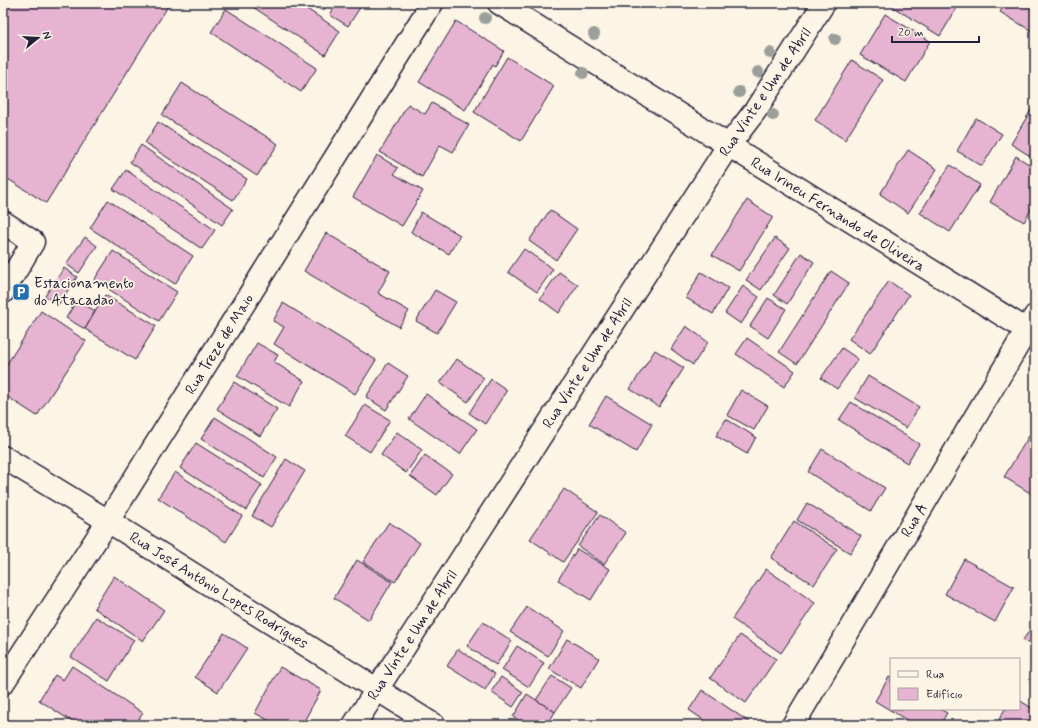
<svg xmlns="http://www.w3.org/2000/svg" width="1038" height="728" font-family="Mynerve,sans-serif">
	<style>
		.building { fill: #e6b3d0; stroke: #22223b }
		.lines { fill: none; stroke-linecap: round; stroke-linejoin: round }
		.minor-casing { stroke: #22223b; stroke-width: 25 }
		.minor { stroke: #fcf5e5; stroke-width: 22 }
		.tree { fill: #9aa099 }
		.labels { text-anchor: middle; stroke-width: 3.5; stroke-linejoin: round; paint-order: stroke }
		.street-label { font-size: 15px; fill: #22223b; stroke: #fcf5e5 }
		.poi-label { font-size: 15px; fill: #22223b; stroke: #fcf5e5; text-anchor: start }
	</style>
	<rect width="100%" height="100%" fill="#fcf5e5"/>
	<filter id="ink" filterUnits="userSpaceOnUse"><feTurbulence type="fractalNoise" baseFrequency=".025" numOctaves="2"/><feDisplacementMap in="SourceGraphic" scale="8" xChannelSelector="R" yChannelSelector="G"/><feConvolveMatrix kernelMatrix="1 2 1 2 8 2 1 2 1" color-interpolation-filters="sRGB"/></filter>
	<g filter="url(#ink)">
		<g class="building">
			<path d="M3 3H170L46 203 3 176Z"/>
			<path d="M247 3H298L340 31 325 55Z"/>
			<path d="M310 3H328L323 11Z"/>
			<path d="M337 3H363L348 26 330 15Z"/>
			<path d="M895 3H960L940 36 893 7Z"/>
			<path d="M1005 3H1035V33L1000 12Z"/>
			<path d="M226 9 317 68 301 92 211 32Z"/>
			<path d="M885 14 930 41 906 82 860 55Z"/>
			<path d="M456 21 504 51 495 66 493 64 465 110 419 82Z"/>
			<path d="M507 57 554 86 521 141 474 112Z"/>
			<path d="M852 60 883 80 845 140 815 120Z"/>
			<path d="M182 83 278 144 257 176 162 115Z"/>
			<path d="M432 103 469 125 453 152 440 145 422 177 380 152 408 104 425 114Z"/>
			<path d="M1035 103V159L1011 144Z"/>
			<path d="M976 118 1002 134 982 166 957 151Z"/>
			<path d="M158 122 247 179 233 200 145 143Z"/>
			<path d="M141 145 233 209 222 225 130 162Z"/>
			<path d="M908 150 937 169 908 213 880 194Z"/>
			<path d="M377 155 398 168 394 174 423 191 402 226 353 197Z"/>
			<path d="M1016 156 1035 168V202L1024 222 990 202Z"/>
			<path d="M950 165 980 185 950 232 920 213Z"/>
			<path d="M126 170 215 230 202 249 113 189Z"/>
			<path d="M108 200 193 256 175 284 90 228Z"/>
			<path d="M747 200 773 217 739 271 712 255Z"/>
			<path d="M550 210 577 229 556 260 529 241Z"/>
			<path d="M421 212 460 235 449 254 411 232Z"/>
			<path d="M326 233 390 271 378 293 409 311 399 327 304 271Z"/>
			<path d="M85 237 97 246 79 273 66 264Z"/>
			<path d="M775 238 790 248 761 290 746 280Z"/>
			<path d="M524 249 553 269 537 292 508 272Z"/>
			<path d="M113 251 177 292 159 321 94 280Z"/>
			<path d="M801 253 814 262 787 304 774 295Z"/>
			<path d="M64 268 77 277 58 305 45 296Z"/>
			<path d="M831 271 849 283 797 364 779 352Z"/>
			<path d="M559 272 578 285 559 313 540 299Z"/>
			<path d="M701 272 728 288 713 314 686 298Z"/>
			<path d="M889 281 909 295 870 354 849 339Z"/>
			<path d="M743 286 759 297 741 324 725 313Z"/>
			<path d="M435 290 456 302 437 333 416 321Z"/>
			<path d="M105 295 156 326 135 360 85 329Z"/>
			<path d="M768 298 786 309 768 338 750 326Z"/>
			<path d="M77 300 95 311 85 329 66 318Z"/>
			<path d="M283 303 376 360 355 394 274 344 284 327 273 321Z"/>
			<path d="M41 311 86 341 37 416 3 394V370Z"/>
			<path d="M686 326 708 342 693 365 671 349Z"/>
			<path d="M747 338 795 371 784 387 736 354Z"/>
			<path d="M257 343 278 355 274 362 304 381 289 407 237 376Z"/>
			<path d="M842 348 858 359 837 389 821 378Z"/>
			<path d="M655 350 684 368 659 407 630 389Z"/>
			<path d="M457 359 484 378 468 402 440 383Z"/>
			<path d="M388 363 408 376 386 410 366 397Z"/>
			<path d="M868 376 919 407 906 428 855 398Z"/>
			<path d="M491 379 507 390 485 424 469 413Z"/>
			<path d="M234 382 277 409 260 436 217 409Z"/>
			<path d="M741 390 768 406 754 430 727 415Z"/>
			<path d="M426 394 477 429 460 454 409 419Z"/>
			<path d="M606 396 652 424 636 452 589 424Z"/>
			<path d="M851 402 919 444 907 463 839 420Z"/>
			<path d="M365 405 390 420 370 452 345 436Z"/>
			<path d="M215 417 277 457 264 478 201 439Z"/>
			<path d="M726 419 756 437 747 454 716 436Z"/>
			<path d="M397 432 422 450 406 473 381 455Z"/>
			<path d="M1029 436 1035 440V496L1004 477Z"/>
			<path d="M196 443 262 485 246 510 180 468Z"/>
			<path d="M822 449 885 488 871 511 808 472Z"/>
			<path d="M425 455 452 474 437 495 410 476Z"/>
			<path d="M286 459 305 471 271 527 252 516Z"/>
			<path d="M175 472 242 516 226 542 158 498Z"/>
			<path d="M564 489 598 512 563 562 530 539Z"/>
			<path d="M807 503 861 536 850 553 797 520Z"/>
			<path d="M600 515 626 533 604 564 578 546Z"/>
			<path d="M794 521 837 549 814 585 771 558Z"/>
			<path d="M389 522 420 543 395 582 363 562Z"/>
			<path d="M577 549 610 569 591 600 558 580Z"/>
			<path d="M964 559 1014 587 995 622 945 594Z"/>
			<path d="M357 560 392 582 369 620 334 598Z"/>
			<path d="M766 569 815 603 781 653 732 619Z"/>
			<path d="M114 576 164 610 143 641 94 608Z"/>
			<path d="M527 607 564 631 548 656 510 632Z"/>
			<path d="M96 617 134 640 109 681 71 657Z"/>
			<path d="M483 622 512 641 496 665 467 646Z"/>
			<path d="M1035 622V648L1023 640Z"/>
			<path d="M224 633 247 648 218 692 195 677Z"/>
			<path d="M740 635 776 659 746 703 710 678Z"/>
			<path d="M567 639 599 658 581 688 549 669Z"/>
			<path d="M517 646 544 663 529 687 502 670Z"/>
			<path d="M458 649 495 674 485 690 447 666Z"/>
			<path d="M72 666 143 713 137 722 141 725H77L39 700 55 675 63 680Z"/>
			<path d="M280 667 321 690 302 725H277L255 713Z"/>
			<path d="M552 676 571 688 555 712 536 700Z"/>
			<path d="M501 677 523 692 513 707 491 692Z"/>
			<path d="M889 677 891 678V709H940L947 713 940 725H915L875 701Z"/>
			<path d="M702 690 749 722 746 725H711L689 710Z"/>
			<path d="M527 694 555 712 547 725H527L513 717Z"/>
			<path d="M1019 700 1035 710V714L1028 725H996L1005 709H1019Z"/>
		</g>
		<g class="lines">
			<defs>
				<g id="minor">
					<path d="M499 3 1035 335"/>
					<path d="M3 222 33 242 3 292"/>
					<path d="M3 457 108 521 434 725"/>
					<path d="M3 683 108 521 432 3"/>
					<path d="M354 725 728 146 755 111 824 3"/>
					<path d="M793 725 1035 316"/>
				</g>
			</defs>
			<use href="#minor" class="minor-casing"/>
			<use href="#minor" class="minor"/>
		</g>
		<g class="tree">
			<circle cx="485" cy="18" r="6"/>
			<circle cx="594" cy="34" r="6"/>
			<circle cx="835" cy="39" r="6"/>
			<circle cx="770" cy="53" r="6"/>
			<circle cx="758" cy="72" r="6"/>
			<circle cx="583" cy="73" r="6"/>
			<circle cx="739" cy="92" r="6"/>
			<circle cx="773" cy="115" r="6"/>
		</g>
	</g>
	<defs>
		<symbol id="parking-square" viewBox="-11 -11 22 22"><rect x="-9" y="-9" width="18" height="18" rx="4" fill="#1f6fb2" stroke="#fcf5e5"/><path d="M-3.5-5.5H1a3.5 3.5 0 0 1 0 7H-1V5.5H-3.5ZM-1-3.4V-.6H.8a1.4 1.4 0 0 0 0-2.8Z" fill="#fff"/></symbol>
	</defs>
	<g fill-rule="evenodd">
		<use href="#parking-square" x="11" y="282" width="20" height="20"/>
	</g>
	<g class="labels">
		<g class="street-label">
			<text transform="translate(765 92) rotate(-56)" y="5">Rua Vinte e Um de Abril</text>
			<text transform="translate(838 214) rotate(32)" y="5">Rua Irineu Fernando de Oliveira</text>
			<text transform="translate(219 344) rotate(-58)" y="5">Rua Treze de Maio</text>
			<text transform="translate(587 363) rotate(-57)" y="5">Rua Vinte e Um de Abril</text>
			<text transform="translate(914 520) rotate(-59)" y="5">Rua A</text>
			<text transform="translate(219 590) rotate(32)" y="5">Rua José Antônio Lopes Rodrigues</text>
			<text transform="translate(412 635) rotate(-57)" y="5">Rua Vinte e Um de Abril</text>
		</g>
		<g class="poi-label">
			<text x="34" y="288">Estacionamento<tspan x="34" dy="17">do Atacadao</tspan></text>
		</g>
	</g>
	<rect width="1038" height="728" fill="none" stroke="#fcf5e5" stroke-width="16"/>
	<rect x="8" y="8" width="1022" height="712" fill="none" stroke="#22223b" stroke-width="1.5" filter="url(#ink)"/>
	<rect x="890" y="658" width="130" height="52" fill="#fcf5e5" stroke="#a5a1a1"/>
	<rect x="898" y="671" width="20" height="6" fill="#fcf5e5" stroke="#a5a1a1"/>
	<text x="926" y="678" font-size="12" fill="#22223b">Rua</text>
	<rect x="898" y="688" width="20" height="12" fill="#e6b3d0" stroke="#a5a1a1"/>
	<text x="926" y="698" font-size="12" fill="#22223b">Edifício</text>
	<g transform="translate(38 38) rotate(72)" stroke="#fcf5e5" stroke-width="3" paint-order="stroke">
	<path d="M0-3L7 15L0 10L-7 15Z" fill="#22223b"/>
	<text y="-6" font-size="11" font-weight="bold" text-anchor="middle" fill="#22223b">N</text>
	</g>
	<path d="M892 36v6h87v-6" fill="none" stroke="#22223b" stroke-width="2"/>
	<text x="898" y="36" font-size="12" fill="#22223b" stroke="#fcf5e5" stroke-width="3" paint-order="stroke">20 m</text>
</svg>
